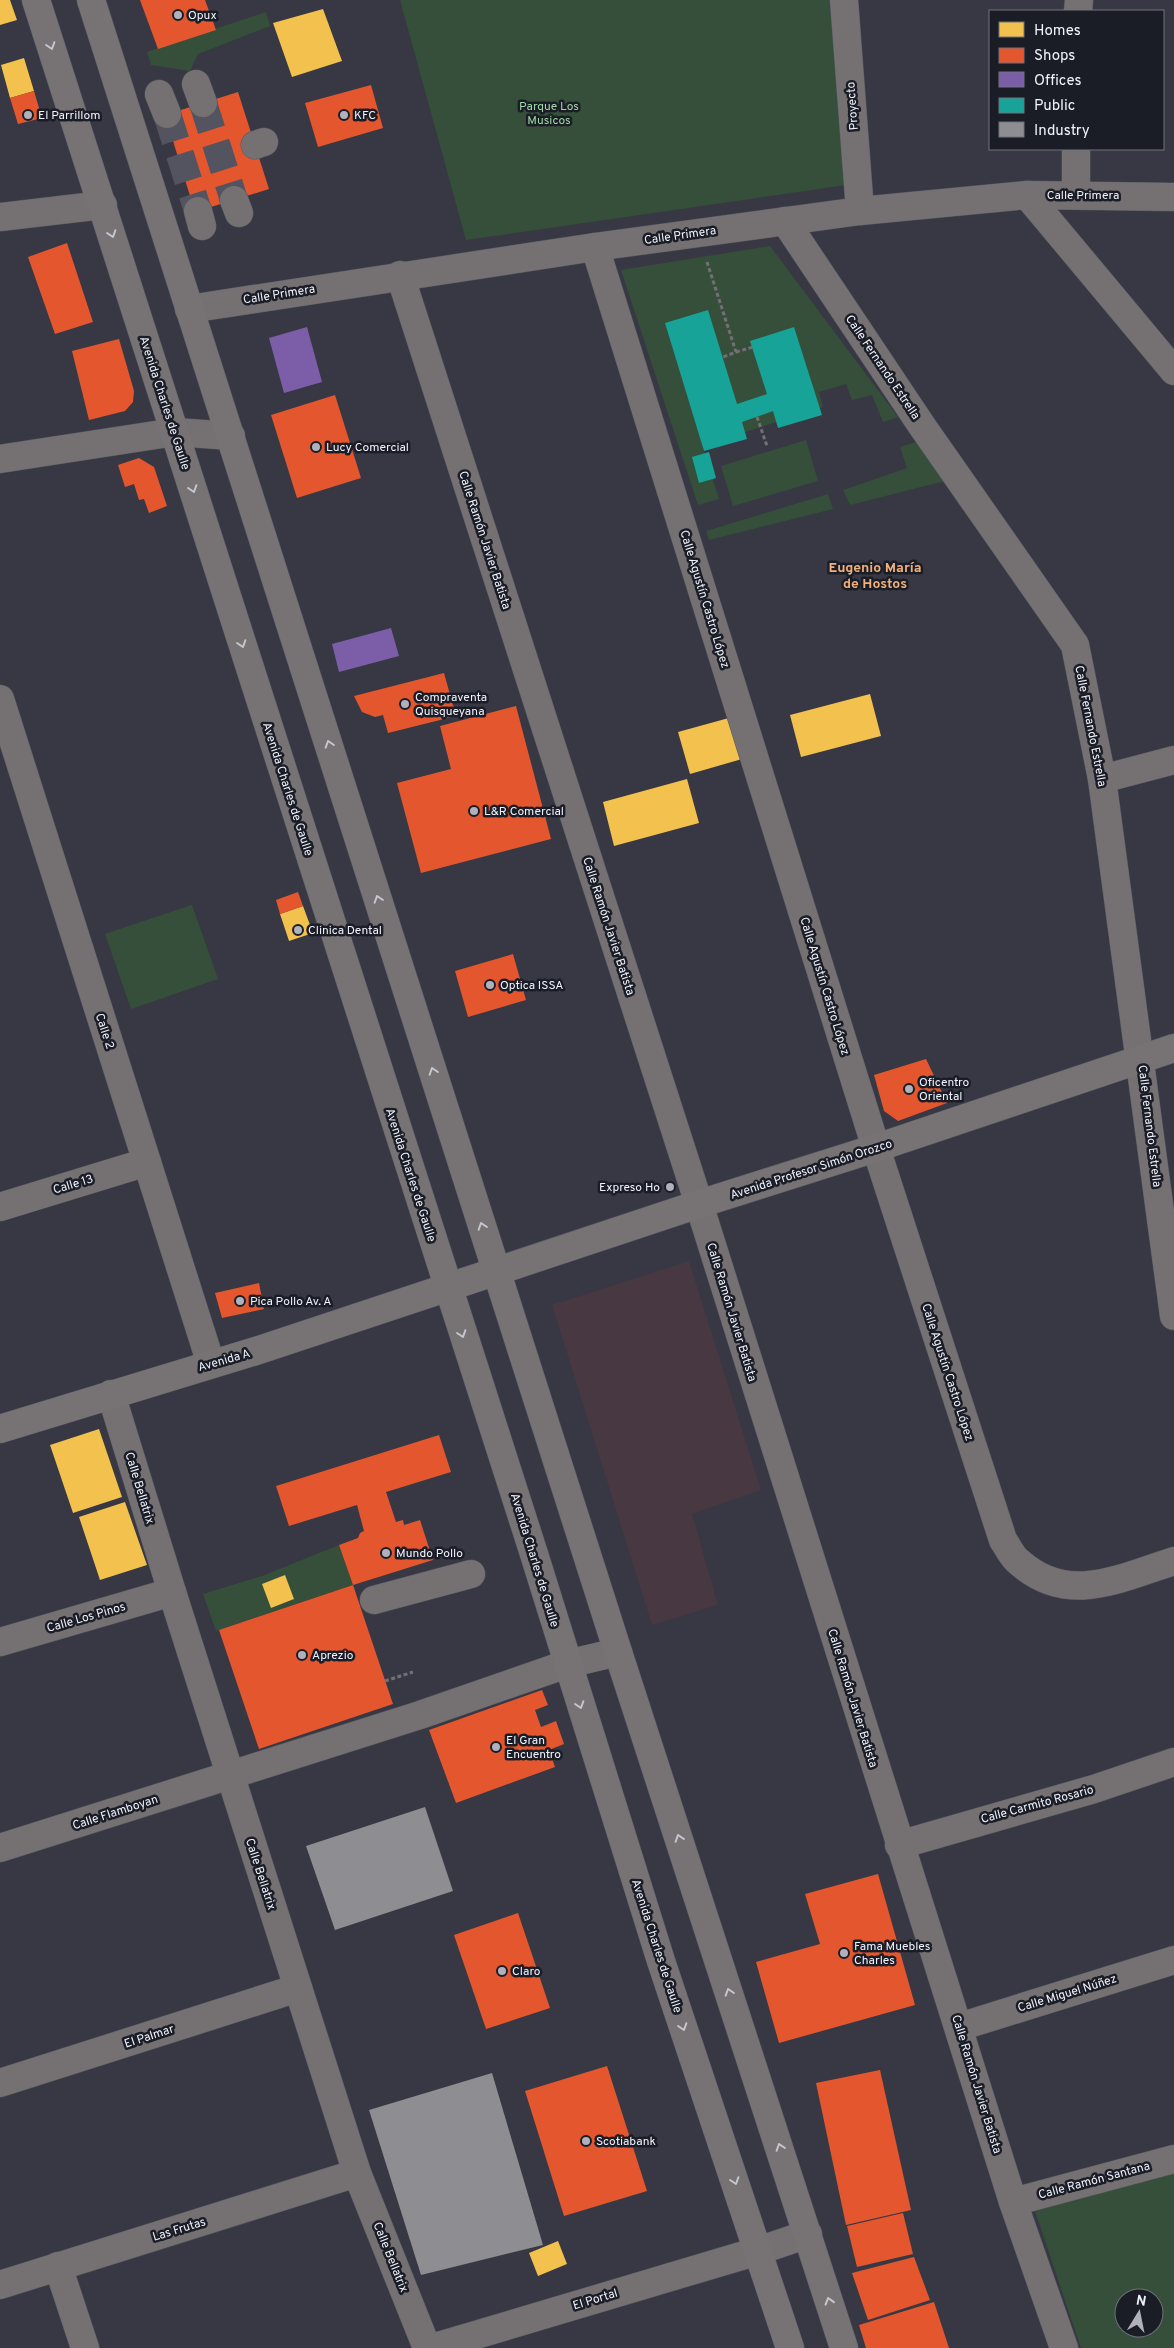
<svg xmlns="http://www.w3.org/2000/svg" width="1174" height="2348" font-family="Overpass,sans-serif">
	<style>
		.commercial { fill: #473842 }
		.green { fill: #354f3a; fill-rule: evenodd }
		.homes { fill: #f2c14e }
		.shops { fill: #e4572e }
		.offices { fill: #7b5ea7 }
		.public { fill: #17a398 }
		.industry { fill: #8d8d92 }
		.lines { fill: none; stroke-linecap: round; stroke-linejoin: round }
		.minor-tunnel { stroke: #53545f; stroke-width: 28; stroke-dasharray: 28 14; stroke-linecap: butt }
		.minor-casing { stroke: #555760; stroke-width: 29 }
		.major-casing { stroke: #555760; stroke-width: 29 }
		.path { stroke: #727075; stroke-width: 3; stroke-dasharray: 4 2.5; stroke-linecap: butt }
		.minor { stroke: #757172; stroke-width: 28 }
		.major { stroke: #777375; stroke-width: 28 }
		.oneway { stroke: #c6c6cd }
		.poi-dot { fill: #afb1bc; stroke: #1b1d26; stroke-width: 2 }
		.labels { text-anchor: middle; stroke-width: 5; stroke-linejoin: round; paint-order: stroke }
		.poi-label { font-size: 12px; fill: #f0f2fd; stroke: #1b1d26; text-anchor: start }
		.park-label { font-size: 12px; fill: #9ed9a6; stroke: #1b1d26 }
		.street-label { font-size: 12px; fill: #f0f2fd; stroke: #1b1d26 }
		.neighbourhood-label { font-size: 14px; font-weight: bold; fill: #efb07c; stroke: #1b1d26 }
	</style>
	<rect width="100%" height="100%" fill="#373843"/>
	<path class="commercial" d="M689 1261 761 1490 692 1514 718 1605 652 1625 552 1305Z"/>
	<g class="green">
		<path d="M400 0H835L853 184 466 240Z"/>
		<path d="M266 12 270 26 198 54 190 71 151 65 147 52Z"/>
		<path d="M770 246 898 417 883 422 872 395 852 400 846 384 819 392 823 407 702 446 719 499 698 505 621 270Z"/>
		<path d="M806 440 818 481 733 506 721 466Z"/>
		<path d="M916 442 945 481 850 505 843 490 907 468 900 447Z"/>
		<path d="M828 494 833 509 709 540 706 531Z"/>
		<path d="M192 905 218 979 131 1009 105 934Z"/>
		<path d="M339 1545 353 1585 216 1631 203 1594 262 1576Z"/>
		<path d="M1174 2152V2348H1081L1029 2193ZM1124 2298H1154V2328H1124Z"/>
	</g>
	<g class="homes">
		<path d="M0 0H10L17 20 0 25Z"/>
		<path d="M323 9 342 61 292 77 273 23Z"/>
		<path d="M24 58 34 91 10 98 1 65Z"/>
		<path d="M870 694 881 736 801 757 790 715Z"/>
		<path d="M736 716 749 757 690 774 678 732Z"/>
		<path d="M687 779 699 823 614 846 603 802Z"/>
		<path d="M303 906 313 933 289 941 280 914Z"/>
		<path d="M99 1429 122 1497 73 1513 50 1445Z"/>
		<path d="M125 1502 147 1565 100 1580 79 1517Z"/>
		<path d="M285 1575 294 1599 271 1608 262 1584Z"/>
		<path d="M558 2241 567 2264 538 2276 529 2253Z"/>
	</g>
	<g class="shops">
		<path d="M140 0H205L216 30 158 49Z"/>
		<path d="M371 85 383 128 318 147 305 103Z"/>
		<path d="M34 91 42 118 18 124 10 98Z"/>
		<path d="M238 92 269 189 195 212 165 115Z"/>
		<path d="M67 243 93 322 55 334 28 257Z"/>
		<path d="M119 339 134 391 133 402 125 411 89 420 72 351Z"/>
		<path d="M335 395 361 478 297 498 271 415Z"/>
		<path d="M139 458 154 467 167 506 149 513 144 499 139 500 134 484 125 487 118 465Z"/>
		<path d="M444 673 456 716 388 733 383 715 375 717 362 712 354 696Z"/>
		<path d="M516 706 551 839 421 873 397 783 451 769 440 726Z"/>
		<path d="M298 892 303 906 280 914 276 900Z"/>
		<path d="M513 954 526 1000 468 1017 455 971Z"/>
		<path d="M926 1059 947 1103 898 1121 884 1111 874 1075Z"/>
		<path d="M259 1283 264 1309 222 1318 215 1293Z"/>
		<path d="M439 1435 451 1472 386 1492 396 1522 403 1520 404 1525 420 1520 433 1560 353 1585 339 1545 358 1538 360 1533 364 1531 357 1505 289 1526 276 1486Z"/>
		<path d="M353 1585 393 1704 259 1749 219 1630Z"/>
		<path d="M542 1690 548 1705 535 1710 541 1727 556 1721 564 1744 549 1750 555 1767 456 1803 429 1730Z"/>
		<path d="M878 1874 915 2005 779 2043 756 1962 820 1944 805 1894Z"/>
		<path d="M518 1913 550 2008 486 2029 454 1935Z"/>
		<path d="M607 2066 647 2191 564 2216 525 2091Z"/>
		<path d="M880 2070 911 2210 846 2225 816 2083Z"/>
		<path d="M903 2213 913 2254 857 2267 847 2226Z"/>
		<path d="M914 2257 930 2300 868 2320 852 2273Z"/>
		<path d="M934 2302 949 2348H866L859 2325Z"/>
	</g>
	<g class="offices">
		<path d="M307 327 322 382 284 393 269 338Z"/>
		<path d="M391 628 399 656 339 672 332 644Z"/>
	</g>
	<g class="public">
		<path d="M708 310 737 404 767 394 750 341 794 327 822 415 778 428 773 411 742 422 747 439 704 451 665 323Z"/>
		<path d="M709 452 716 478 699 483 692 457Z"/>
	</g>
	<g class="industry">
		<path d="M425 1807 453 1891 335 1930 306 1846Z"/>
		<path d="M492 2073 543 2245 421 2275 369 2110Z"/>
	</g>
	<g class="lines">
		<g class="minor-tunnel">
			<path d="M203 103 234 200"/>
			<path d="M167 114 198 211"/>
		</g>
		<defs>
			<g id="minor">
				<path d="M844 0 860 211"/>
				<path d="M1078 11 1079 0"/>
				<path d="M196 84 203 103"/>
				<path d="M159 94 167 114"/>
				<path d="M255 145 264 142"/>
				<path d="M1076 194V149"/>
				<path d="M1027 195 1174 371"/>
				<path d="M234 200 239 213"/>
				<path d="M198 211 202 226"/>
				<path d="M0 217 103 205"/>
				<path d="M785 221 922 426 1075 645 1102 779 1174 1316"/>
				<path d="M595 247 876 1148 1003 1540C1008 1547 1012 1557 1019 1562 1068 1606 1120 1578 1174 1561"/>
				<path d="M400 275 699 1204 1013 2202 1064 2348"/>
				<path d="M189 309 595 247 860 211 1027 195 1174 197"/>
				<path d="M0 459 175 432 231 436"/>
				<path d="M0 699 211 1364"/>
				<path d="M1102 779 1174 760"/>
				<path d="M0 1207 147 1162"/>
				<path d="M111 1394 172 1592 357 2173 427 2348"/>
				<path d="M374 1600 471 1574"/>
				<path d="M0 1642 172 1592"/>
				<path d="M899 1845 1094 1789 1174 1762"/>
				<path d="M0 1848 420 1715 567 1664 618 1652"/>
				<path d="M959 2027 1174 1960"/>
				<path d="M0 2083 298 1988"/>
				<path d="M1013 2202 1174 2159"/>
				<path d="M58 2266 85 2348"/>
				<path d="M0 2285 357 2173"/>
				<path d="M432 2348 758 2251 808 2234"/>
			</g>
			<g id="major">
				<path d="M36 0 534 1554 661 1961 790 2348"/>
				<path d="M91 0 618 1652 844 2348"/>
				<path d="M0 1429 259 1350 699 1204 876 1148 1174 1048"/>
			</g>
		</defs>
		<use href="#minor" class="minor-casing"/>
		<use href="#major" class="major-casing"/>
		<g class="path">
			<path d="M707 262 736 352 723 357"/>
			<path d="M736 352 753 347"/>
			<path d="M757 417 767 446"/>
			<path d="M385 1681 413 1672"/>
		</g>
		<use href="#minor" class="minor"/>
		<use href="#major" class="major"/>
	</g>
	<defs><path id="oneway-chevron" d="M-2-3.5L2.5 0L-2 3.5" fill="none" stroke-width="1.6" stroke-linecap="round" stroke-linejoin="round" transform="scale(1.25)"/></defs>
	<g class="oneway">
		<use href="#oneway-chevron" transform="translate(51 46) rotate(72)"/>
		<use href="#oneway-chevron" transform="translate(112 234) rotate(72)"/>
		<use href="#oneway-chevron" transform="translate(193 489) rotate(72)"/>
		<use href="#oneway-chevron" transform="translate(242 644) rotate(72)"/>
		<use href="#oneway-chevron" transform="translate(329 744) rotate(-108)"/>
		<use href="#oneway-chevron" transform="translate(378 899) rotate(-108)"/>
		<use href="#oneway-chevron" transform="translate(433 1071) rotate(-108)"/>
		<use href="#oneway-chevron" transform="translate(482 1226) rotate(-108)"/>
		<use href="#oneway-chevron" transform="translate(462 1334) rotate(72)"/>
		<use href="#oneway-chevron" transform="translate(580 1705) rotate(72)"/>
		<use href="#oneway-chevron" transform="translate(679 1838) rotate(-108)"/>
		<use href="#oneway-chevron" transform="translate(729 1992) rotate(-108)"/>
		<use href="#oneway-chevron" transform="translate(683 2027) rotate(72)"/>
		<use href="#oneway-chevron" transform="translate(780 2147) rotate(-108)"/>
		<use href="#oneway-chevron" transform="translate(735 2181) rotate(72)"/>
		<use href="#oneway-chevron" transform="translate(829 2301) rotate(-107)"/>
	</g>
	<g class="poi-dot">
		<circle cx="178" cy="15" r="5"/>
		<circle cx="28" cy="115" r="5"/>
		<circle cx="344" cy="115" r="5"/>
		<circle cx="316" cy="447" r="5"/>
		<circle cx="405" cy="704" r="5"/>
		<circle cx="474" cy="811" r="5"/>
		<circle cx="298" cy="930" r="5"/>
		<circle cx="490" cy="985" r="5"/>
		<circle cx="909" cy="1089" r="5"/>
		<circle cx="670" cy="1187" r="5"/>
		<circle cx="240" cy="1301" r="5"/>
		<circle cx="386" cy="1553" r="5"/>
		<circle cx="302" cy="1655" r="5"/>
		<circle cx="496" cy="1747" r="5"/>
		<circle cx="844" cy="1953" r="5"/>
		<circle cx="502" cy="1971" r="5"/>
		<circle cx="586" cy="2141" r="5"/>
	</g>
	<g class="labels">
		<g class="poi-label">
			<text x="188" y="19">Opux</text>
			<text x="38" y="119">El Parrillom</text>
			<text x="354" y="119">KFC</text>
			<text x="326" y="451">Lucy Comercial</text>
			<text x="415" y="701">Compraventa<tspan x="415" dy="14">Quisqueyana</tspan></text>
			<text x="484" y="815">L&amp;R Comercial</text>
			<text x="308" y="934">Clinica Dental</text>
			<text x="500" y="989">Optica ISSA</text>
			<text x="919" y="1086">Oficentro<tspan x="919" dy="14">Oriental</tspan></text>
			<text x="660" y="1191" text-anchor="end">Expreso Ho</text>
			<text x="250" y="1305">Pica Pollo Av. A</text>
			<text x="396" y="1557">Mundo Pollo</text>
			<text x="312" y="1659">Aprezio</text>
			<text x="506" y="1744">El Gran<tspan x="506" dy="14">Encuentro</tspan></text>
			<text x="854" y="1950">Fama Muebles<tspan x="854" dy="14">Charles</tspan></text>
			<text x="512" y="1975">Claro</text>
			<text x="596" y="2145">Scotiabank</text>
		</g>
		<g class="park-label">
			<text x="549" y="110">Parque Los<tspan x="549" dy="14">Musicos</tspan></text>
		</g>
		<g class="street-label">
			<text transform="translate(852 106) rotate(-94)" y="4">Proyecto</text>
			<text x="1083" y="199">Calle Primera</text>
			<text transform="translate(680 235) rotate(-8)" y="4">Calle Primera</text>
			<text transform="translate(279 294) rotate(-9)" y="4">Calle Primera</text>
			<text transform="translate(883 367) rotate(56)" y="4">Calle Fernando Estrella</text>
			<text transform="translate(165 403) rotate(72)" y="4">Avenida Charles de Gaulle</text>
			<text transform="translate(485 540) rotate(72)" y="4">Calle Ramón Javier Batista</text>
			<text transform="translate(705 599) rotate(73)" y="4">Calle Agustín Castro López</text>
			<text transform="translate(1091 726) rotate(79)" y="4">Calle Fernando Estrella</text>
			<text transform="translate(288 789) rotate(72)" y="4">Avenida Charles de Gaulle</text>
			<text transform="translate(609 926) rotate(72)" y="4">Calle Ramón Javier Batista</text>
			<text transform="translate(825 986) rotate(73)" y="4">Calle Agustín Castro López</text>
			<text transform="translate(105 1031) rotate(72)" y="4">Calle 2</text>
			<text transform="translate(1150 1126) rotate(83)" y="4">Calle Fernando Estrella</text>
			<text transform="translate(811 1169) rotate(-18)" y="4">Avenida Profesor Simón Orozco</text>
			<text transform="translate(411 1175) rotate(72)" y="4">Avenida Charles de Gaulle</text>
			<text transform="translate(73 1184) rotate(-17)" y="4">Calle 13</text>
			<text transform="translate(732 1312) rotate(73)" y="4">Calle Ramón Javier Batista</text>
			<text transform="translate(224 1360) rotate(-16)" y="4">Avenida A</text>
			<text transform="translate(948 1372) rotate(72)" y="4">Calle Agustín Castro López</text>
			<text transform="translate(140 1488) rotate(73)" y="4">Calle Bellatrix</text>
			<text transform="translate(535 1560) rotate(73)" y="4">Avenida Charles de Gaulle</text>
			<text transform="translate(86 1617) rotate(-16)" y="4">Calle Los Pinos</text>
			<text transform="translate(853 1698) rotate(73)" y="4">Calle Ramón Javier Batista</text>
			<text transform="translate(1037 1804) rotate(-15)" y="4">Calle Carmito Rosario</text>
			<text transform="translate(115 1812) rotate(-18)" y="4">Calle Flamboyan</text>
			<text transform="translate(261 1874) rotate(72)" y="4">Calle Bellatrix</text>
			<text transform="translate(657 1946) rotate(72)" y="4">Avenida Charles de Gaulle</text>
			<text transform="translate(1067 1993) rotate(-17)" y="4">Calle Miguel Núñez</text>
			<text transform="translate(149 2036) rotate(-18)" y="4">El Palmar</text>
			<text transform="translate(977 2084) rotate(73)" y="4">Calle Ramón Javier Batista</text>
			<text transform="translate(1094 2180) rotate(-15)" y="4">Calle Ramón Santana</text>
			<text transform="translate(179 2229) rotate(-17)" y="4">Las Frutas</text>
			<text transform="translate(391 2257) rotate(68)" y="4">Calle Bellatrix</text>
			<text transform="translate(595 2299) rotate(-17)" y="4">El Portal</text>
		</g>
		<g class="neighbourhood-label">
			<text x="875" y="572">Eugenio María<tspan x="875" dy="16">de Hostos</tspan></text>
		</g>
	</g>
	<rect x="989" y="10" width="175" height="140" fill="#1b1d26" stroke="#70727c"/>
	<rect x="999" y="22" width="25" height="15" fill="#f2c14e" stroke="#70727c"/>
	<text x="1034" y="35" font-size="15" fill="#f0f2fd">Homes</text>
	<rect x="999" y="48" width="25" height="15" fill="#e4572e" stroke="#70727c"/>
	<text x="1034" y="60" font-size="15" fill="#f0f2fd">Shops</text>
	<rect x="999" y="72" width="25" height="15" fill="#7b5ea7" stroke="#70727c"/>
	<text x="1034" y="85" font-size="15" fill="#f0f2fd">Offices</text>
	<rect x="999" y="98" width="25" height="15" fill="#17a398" stroke="#70727c"/>
	<text x="1034" y="110" font-size="15" fill="#f0f2fd">Public</text>
	<rect x="999" y="122" width="25" height="15" fill="#8d8d92" stroke="#70727c"/>
	<text x="1034" y="135" font-size="15" fill="#f0f2fd">Industry</text>
	<g transform="translate(1139 2313) rotate(10)"><circle r="24" fill="#1b1d26" stroke="#70727c"/>
	<path d="M0-4L9 19L0 12L-9 19Z" fill="#afb1bc"/>
	<text y="-8" font-size="14" font-weight="bold" text-anchor="middle" fill="#f0f2fd">N</text>
	</g>
</svg>
